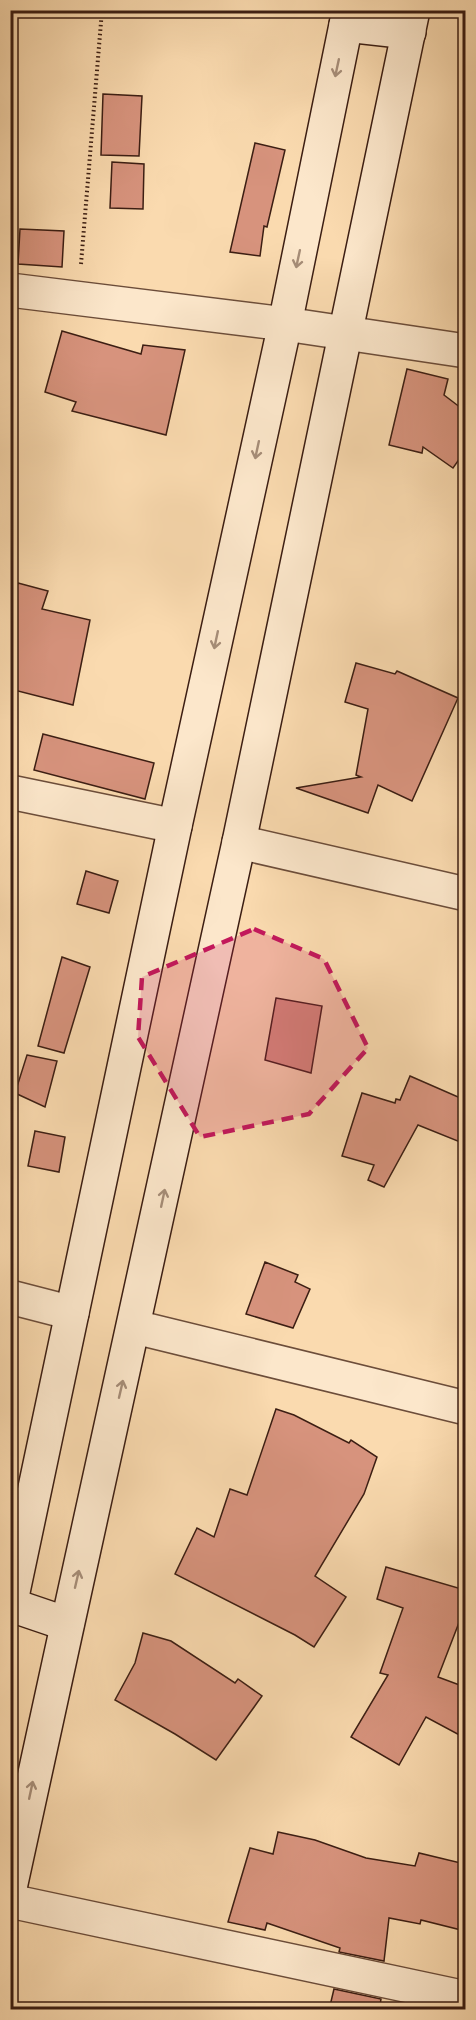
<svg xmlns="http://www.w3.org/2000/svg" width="476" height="2020" font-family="'IM FELL English',serif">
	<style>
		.building { fill: #d7937d; stroke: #3c1e13; stroke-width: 1.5 }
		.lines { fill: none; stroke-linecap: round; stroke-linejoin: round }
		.minor-casing { stroke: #6c4d3a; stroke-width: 36 }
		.secondary-casing { stroke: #3c1e13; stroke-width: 36 }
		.path { stroke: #3c1e13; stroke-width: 4; stroke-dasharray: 1.5 3; stroke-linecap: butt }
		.minor { stroke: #fce7cb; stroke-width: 33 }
		.secondary { stroke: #fce7cb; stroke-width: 33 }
		.oneway { stroke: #a68d78 }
		.marked { fill: #c2185b; fill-opacity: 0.2; stroke: #c2185b; stroke-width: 4.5; stroke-dasharray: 12 8; stroke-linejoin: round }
	</style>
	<rect width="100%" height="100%" fill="#fadaaf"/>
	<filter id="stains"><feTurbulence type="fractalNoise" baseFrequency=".00333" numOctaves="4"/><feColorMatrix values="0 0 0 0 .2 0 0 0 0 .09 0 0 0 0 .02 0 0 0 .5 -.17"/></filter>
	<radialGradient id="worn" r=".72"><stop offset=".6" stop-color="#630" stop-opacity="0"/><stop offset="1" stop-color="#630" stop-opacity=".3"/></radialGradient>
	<g class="building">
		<path d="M103 94 142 96 139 156 101 155Z"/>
		<path d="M255 143 285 150 267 227 264 226 260 256 230 252Z"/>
		<path d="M112 162 144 164 143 209 110 208Z"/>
		<path d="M20 229 64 231 62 267 18 264Z"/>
		<path d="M62 331 141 354 143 345 185 350 166 435 72 411 76 402 45 392Z"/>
		<path d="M407 369 448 379 444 395 465 411V451L453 468 423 447 422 453 389 445Z"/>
		<path d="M18 583 48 591 42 609 90 620 73 705 10 689V602H13Z"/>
		<path d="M356 663 395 674 397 671 458 698 412 801 378 785 368 813 296 788 361 777 356 775 368 709 345 702Z"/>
		<path d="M43 734 154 763 145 799 34 770Z"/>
		<path d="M86 871 118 881 109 913 77 904Z"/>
		<path d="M62 957 90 967 64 1053 38 1046Z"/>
		<path d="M276 998 322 1006 311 1073 265 1060Z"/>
		<path d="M27 1055 57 1061 45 1107 15 1093Z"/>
		<path d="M410 1076 465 1100V1144L418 1125 384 1187 368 1180 374 1165 342 1156 362 1093 395 1103 396 1099 400 1100Z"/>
		<path d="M35 1131 65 1137 59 1172 28 1166Z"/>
		<path d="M265 1262 298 1275 295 1282 310 1289 293 1328 246 1314Z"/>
		<path d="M276 1409 294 1415 349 1443 351 1440 377 1457 364 1494 315 1576 346 1597 314 1647 295 1635 175 1574 197 1528 214 1537 230 1489 247 1495Z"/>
		<path d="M386 1567 465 1590V1607L438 1677 465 1687V1738L426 1717 399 1765 351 1737 388 1675 380 1673 403 1608 377 1599Z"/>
		<path d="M143 1633 171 1641 235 1683 238 1679 262 1696 216 1760 175 1734 115 1700 135 1663Z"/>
		<path d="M278 1832 315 1840 366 1858 415 1866 419 1853 465 1864V1931L421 1920 420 1924 389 1918 384 1961 339 1952 340 1948 267 1923 265 1930 228 1922 250 1848 273 1854Z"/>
		<path d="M334 1989 381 1999 379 2010H329Z"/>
	</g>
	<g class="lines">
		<defs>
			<g id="minor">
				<path d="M10 290 285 324 466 351"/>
				<path d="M10 792 175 826"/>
				<path d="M239 842 466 894"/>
				<path d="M10 1297 72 1313"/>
				<path d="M135 1327 466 1408"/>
				<path d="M10 1901 466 1998"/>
			</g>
			<g id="secondary">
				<path d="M346 25 409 32"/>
				<path d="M11 1605 67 1624"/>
				<path d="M10 1606 175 826 285 324 349 10"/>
				<path d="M10 1888C85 1539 165 1191 239 842 298 565 353 287 413 10"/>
			</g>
		</defs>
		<use href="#minor" class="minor-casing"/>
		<use href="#secondary" class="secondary-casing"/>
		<path class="path" d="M81 264 102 10"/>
		<use href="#minor" class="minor"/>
		<use href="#secondary" class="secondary"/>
	</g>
	<defs><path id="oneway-shaft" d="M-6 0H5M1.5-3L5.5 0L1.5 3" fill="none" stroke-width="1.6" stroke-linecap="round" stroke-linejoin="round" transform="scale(1.5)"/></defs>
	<g class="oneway">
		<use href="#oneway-shaft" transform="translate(337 68) rotate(102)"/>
		<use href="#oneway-shaft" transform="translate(298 259) rotate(102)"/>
		<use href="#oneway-shaft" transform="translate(257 450) rotate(102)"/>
		<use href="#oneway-shaft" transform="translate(216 640) rotate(102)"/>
		<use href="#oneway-shaft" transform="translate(163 1198) rotate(-78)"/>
		<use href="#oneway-shaft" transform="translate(121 1389) rotate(-77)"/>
		<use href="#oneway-shaft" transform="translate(77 1579) rotate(-77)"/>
		<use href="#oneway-shaft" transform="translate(31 1790) rotate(-78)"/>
	</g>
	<path class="marked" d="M254 929 324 959 368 1048 309 1114 200 1137 138 1037 142 977Z"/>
	<rect width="476" height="2020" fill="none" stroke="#fadaaf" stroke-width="36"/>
	<rect x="12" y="12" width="452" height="1996" fill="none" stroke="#3c1e13" stroke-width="3"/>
	<rect x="18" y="18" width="440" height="1984" fill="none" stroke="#3c1e13" stroke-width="1.5"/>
	<rect width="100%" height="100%" filter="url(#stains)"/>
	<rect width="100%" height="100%" fill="url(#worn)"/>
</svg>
